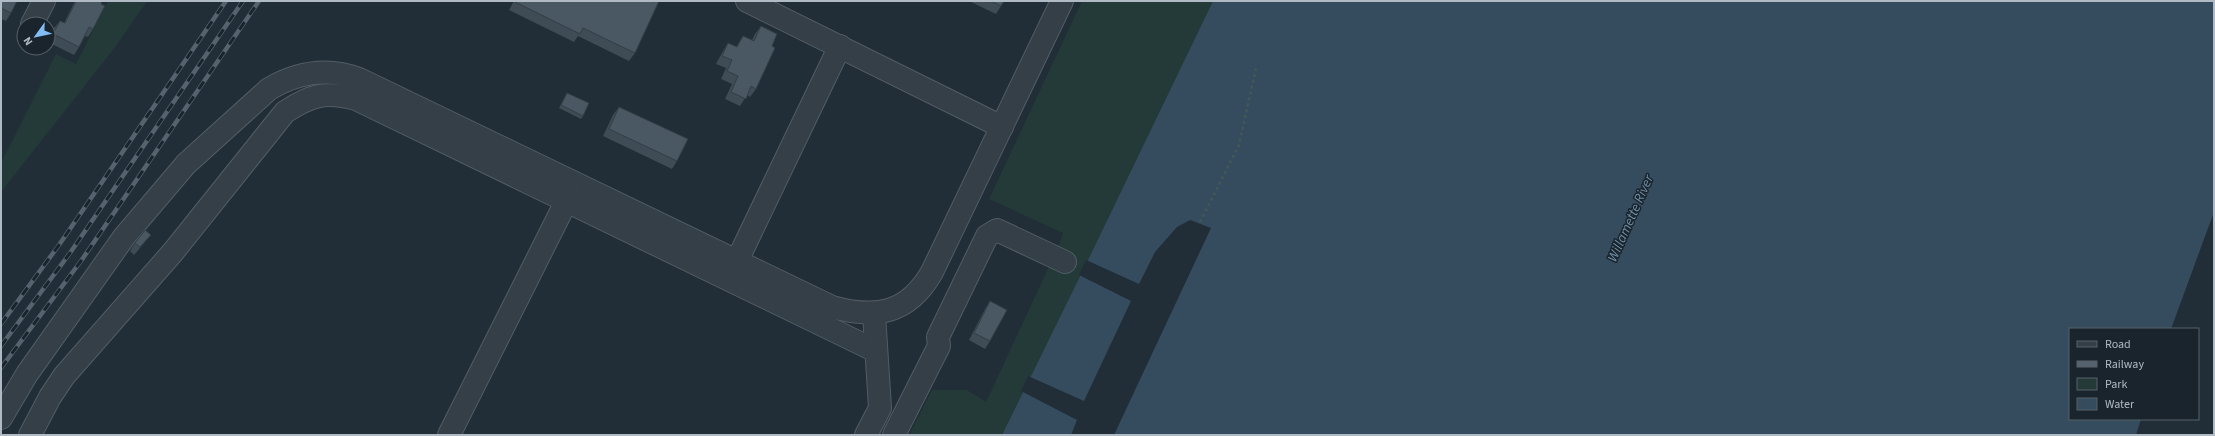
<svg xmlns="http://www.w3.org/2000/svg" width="2215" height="436" font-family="'Source Sans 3',sans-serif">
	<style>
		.green { fill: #243a39 }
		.water { fill: #354c5e }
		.pier { fill: #212d37 }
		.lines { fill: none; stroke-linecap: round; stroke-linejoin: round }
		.minor-casing { stroke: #525d65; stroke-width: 24 }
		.path { stroke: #425757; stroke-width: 2.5; stroke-dasharray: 3 3; stroke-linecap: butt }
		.minor { stroke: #343f48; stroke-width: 22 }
		.rail-casing { stroke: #56636f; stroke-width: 4.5 }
		.rail { stroke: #1a242c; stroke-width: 3; stroke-dasharray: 9; stroke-linecap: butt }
		.wall { fill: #3f4c55 }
		.building { fill: #495863; stroke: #333e45 }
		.labels { text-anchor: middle; stroke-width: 3; stroke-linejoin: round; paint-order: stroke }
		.water-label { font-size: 14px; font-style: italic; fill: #708fa8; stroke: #1a242c }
	</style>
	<rect width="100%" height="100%" fill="#212d37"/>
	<g class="green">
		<path d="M108 1H147L116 46 1 192V163L56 54 76 64Z"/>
		<path d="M1082 1H1213L1087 262 1002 435H909L932 390H967L986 402 1059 245 1063 233 989 199Z"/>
	</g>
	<path class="water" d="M1213 1H2214V212L2171 329H2070V419H2141L2136 435H1002L1087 262Z"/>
	<path class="pier" d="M1190 220 1211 228 1114 435H1071L1077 420 1021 391 1028 376 1084 401 1131 301 1079 275 1086 260 1139 284 1155 252 1177 227Z"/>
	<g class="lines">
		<defs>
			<g id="minor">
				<path d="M747 1 1002 127"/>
				<path d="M32 24 44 1"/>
				<path d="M737 261 840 46"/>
				<path d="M1 418 27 374 124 237 186 164 269 89C298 72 327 67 359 79L832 307C876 319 908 314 932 272L1062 1"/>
				<path d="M30 435 50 397 64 376 173 252 285 112C311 95 325 91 356 99L876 351"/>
				<path d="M449 435 573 188"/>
				<path d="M866 435 880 408 874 314"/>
				<path d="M894 435 939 346 938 337 987 236 997 230 1065 262"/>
			</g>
		</defs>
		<use href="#minor" class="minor-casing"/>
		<path class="path" d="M1200 222 1239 145 1256 68"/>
		<use href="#minor" class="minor"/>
		<defs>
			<g id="rail">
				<path d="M1 324 59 245 226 1"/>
				<path d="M1 346 70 253 243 1"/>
				<path d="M1 368 81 261 259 1"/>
			</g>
		</defs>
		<use href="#rail" class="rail-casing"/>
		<use href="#rail" class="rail"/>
	</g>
	<g class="wall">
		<path d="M1 1 11 13 6 21 1 19Z"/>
		<path d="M75 1H102L93 29 88 37 85 36 79 47 74 55 48 42V40L54 28 60 21 64 23Z"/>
		<path d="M514 1H659L635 53 629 61 578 36 574 42 509 10Z"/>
		<path d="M969 1H1004L1001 6 996 14Z"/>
		<path d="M761 26 772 46 756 89 750 97 747 95 740 106 725 99 732 84 721 79 726 68 716 64 723 51 728 43 736 47 743 36 752 40 755 34Z"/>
		<path d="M567 93 583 116 581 119 559 108Z"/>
		<path d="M619 107 677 161 672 169 603 136 613 115Z"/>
		<path d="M145 242 134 255 130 251 135 243Z"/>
		<path d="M990 301V341L985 349 969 340 985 309Z"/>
	</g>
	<g class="building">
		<path d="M1 1H17L11 13 1 8Z"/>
		<path d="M76 1H102L101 4 105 6 93 29 89 27 79 47 53 34 60 21 65 23Z"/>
		<path d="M515 1H659L635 53 583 28 580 34 515 2Z"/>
		<path d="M991 1H1004L1001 6Z"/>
		<path d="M761 26 777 34 772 46 775 48 756 89 751 86 746 99 731 92 738 76 727 71 732 60 722 56 728 43 737 47 743 36 754 41Z"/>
		<path d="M567 93 589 103 583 116 561 105Z"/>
		<path d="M619 107 688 139 677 161 609 129Z"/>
		<path d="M145 230 151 235 140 247 135 243Z"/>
		<path d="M990 301 1007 310 990 341 974 333Z"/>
	</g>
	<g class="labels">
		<g class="water-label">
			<text transform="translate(1630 218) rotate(-66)" y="5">Willamette River</text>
		</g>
	</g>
	<rect width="2215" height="436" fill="none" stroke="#afbac4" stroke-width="4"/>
	<rect x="2069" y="328" width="130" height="92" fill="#1a242c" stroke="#566069"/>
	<rect x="2077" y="341" width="20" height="6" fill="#343f48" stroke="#566069"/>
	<text x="2105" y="348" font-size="12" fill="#afbac4">Road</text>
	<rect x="2077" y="361" width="20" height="6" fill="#56636f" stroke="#566069"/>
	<text x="2105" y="368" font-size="12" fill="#afbac4">Railway</text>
	<rect x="2077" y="378" width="20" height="12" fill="#243a39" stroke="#566069"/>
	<text x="2105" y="388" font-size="12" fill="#afbac4">Park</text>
	<rect x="2077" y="398" width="20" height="12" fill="#354c5e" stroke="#566069"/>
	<text x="2105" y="408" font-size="12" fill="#afbac4">Water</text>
	<g transform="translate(36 36) rotate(237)"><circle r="19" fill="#1a242c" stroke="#566069"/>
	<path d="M0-3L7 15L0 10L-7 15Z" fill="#83bdf5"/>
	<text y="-6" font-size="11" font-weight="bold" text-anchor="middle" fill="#afbac4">N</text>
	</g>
</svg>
